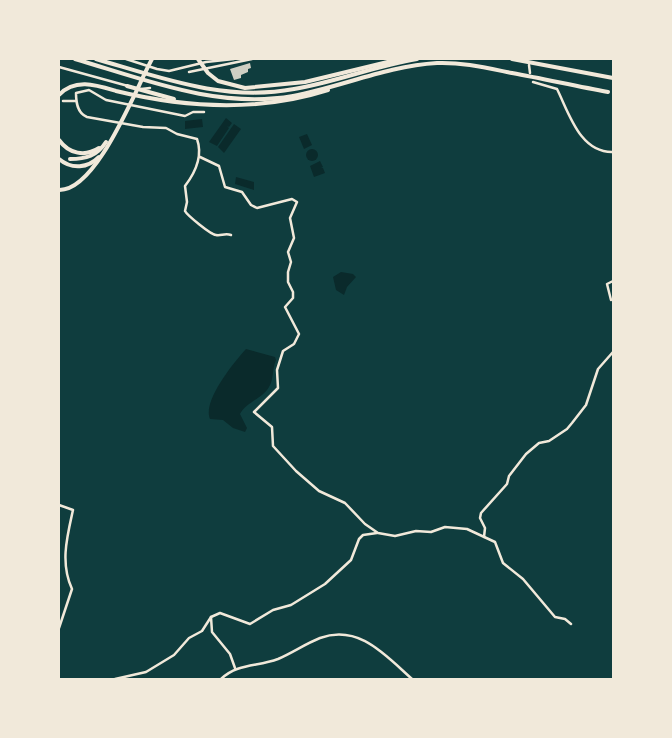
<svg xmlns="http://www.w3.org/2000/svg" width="672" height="738" font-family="'Roboto Condensed',sans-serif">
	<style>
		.water { fill: #0a2a2b }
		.building { fill: #cfcfc3 }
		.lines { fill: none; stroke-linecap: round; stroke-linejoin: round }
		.minor { stroke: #f1e9da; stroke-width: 2.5 }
		.tertiary { stroke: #f1e9da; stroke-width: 2.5 }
		.motorway { stroke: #f1e9da; stroke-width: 4 }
	</style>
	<rect width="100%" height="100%" fill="#0f3d3e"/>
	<g class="water">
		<path d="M226 118 232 123 229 127 227 126 229 128 217 146 209 142Z"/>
		<path d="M202 119 203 127 185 129V121Z"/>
		<path d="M234 124 241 129 224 153 218 147Z"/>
		<path d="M307 134 312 145 304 149 299 137Z"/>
		<circle cx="312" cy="155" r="6"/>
		<path d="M320 161 323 167 321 168H323L325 173 314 177 310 166Z"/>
		<path d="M236 177 254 182V190L235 184Z"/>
		<path d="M341 272 353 274 356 277 347 287 344 295 336 290 333 277Z"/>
		<path d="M246 349 275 357 276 360C272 369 274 379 269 387 262 399 246 402 240 414L247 428 245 432 233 428 223 420 210 419C202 401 235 361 246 349Z"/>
	</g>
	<path class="building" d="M250 63 251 68 248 69V72L241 75V78L234 80 230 69Z"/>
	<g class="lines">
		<g class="minor">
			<path d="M529 65 530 73"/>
			<path d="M533 82 557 89C569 113 580 153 613 152"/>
			<path d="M63 101H76"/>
			<path d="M204 112H193L185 116 106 100 89 90 76 93C76 102 77 113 87 117L143 127 166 128 177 134 197 139C203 156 195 173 185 186L187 202 185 211C187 215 211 235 216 235 221 236 225 233 231 235"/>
			<path d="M200 157 219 166 225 187 242 192 251 205 257 208 292 199 297 202 290 218 294 238 288 252 291 262 288 272V282L293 292V298L285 307 299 334 294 344 283 351 277 370 278 388 254 412 272 427 273 446 296 471 319 491 345 503 365 524 378 533 395 536 416 531 431 532 445 527 467 529 495 542 503 563 523 579 555 617 565 619 571 624"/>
			<path d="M611 300 607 284 613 281"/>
			<path d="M484 537 485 528 480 518 481 513 507 484 509 476 526 454 539 443 549 441 567 429 572 423 586 405 598 369 613 352"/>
			<path d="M211 617 212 632 230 654 235 668"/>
			<path d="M115 679 146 672 174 655 189 638 202 631 211 617 220 613 250 624 273 610 291 605 325 584 351 560 359 539 363 535 377 533"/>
		</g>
		<g class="tertiary">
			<path d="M126 59 157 69 169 71 206 62 234 59"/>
			<path d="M59 67 128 86"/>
			<path d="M189 72 252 59"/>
			<path d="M141 89 150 88"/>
			<path d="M59 505 73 510C67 537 60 563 72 589L59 628"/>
			<path d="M221 679C238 663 257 667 278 659 292 653 305 644 320 638 359 624 385 655 412 679"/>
		</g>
		<g class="motorway">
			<path d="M75 59C146 80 218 109 293 96 341 87 387 66 437 63 462 62 487 68 512 73 544 79 576 86 608 92"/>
			<path d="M96 59C162 78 225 102 294 89 336 82 375 66 417 59"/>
			<path d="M198 59 208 73 218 81 245 88 305 82 400 59"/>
			<path d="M512 59 613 78"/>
			<path d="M127 86 174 99"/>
			<path d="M59 95C75 78 96 85 116 91 186 108 259 112 328 90"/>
			<path d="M59 140C69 154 85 157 99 148"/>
			<path d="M59 159C72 170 88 168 99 157"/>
			<path d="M70 159C86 159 97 156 106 142"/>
			<path d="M59 190C97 191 135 90 152 59"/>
		</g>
	</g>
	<rect width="672" height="738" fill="none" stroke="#f1e9da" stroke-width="120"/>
</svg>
